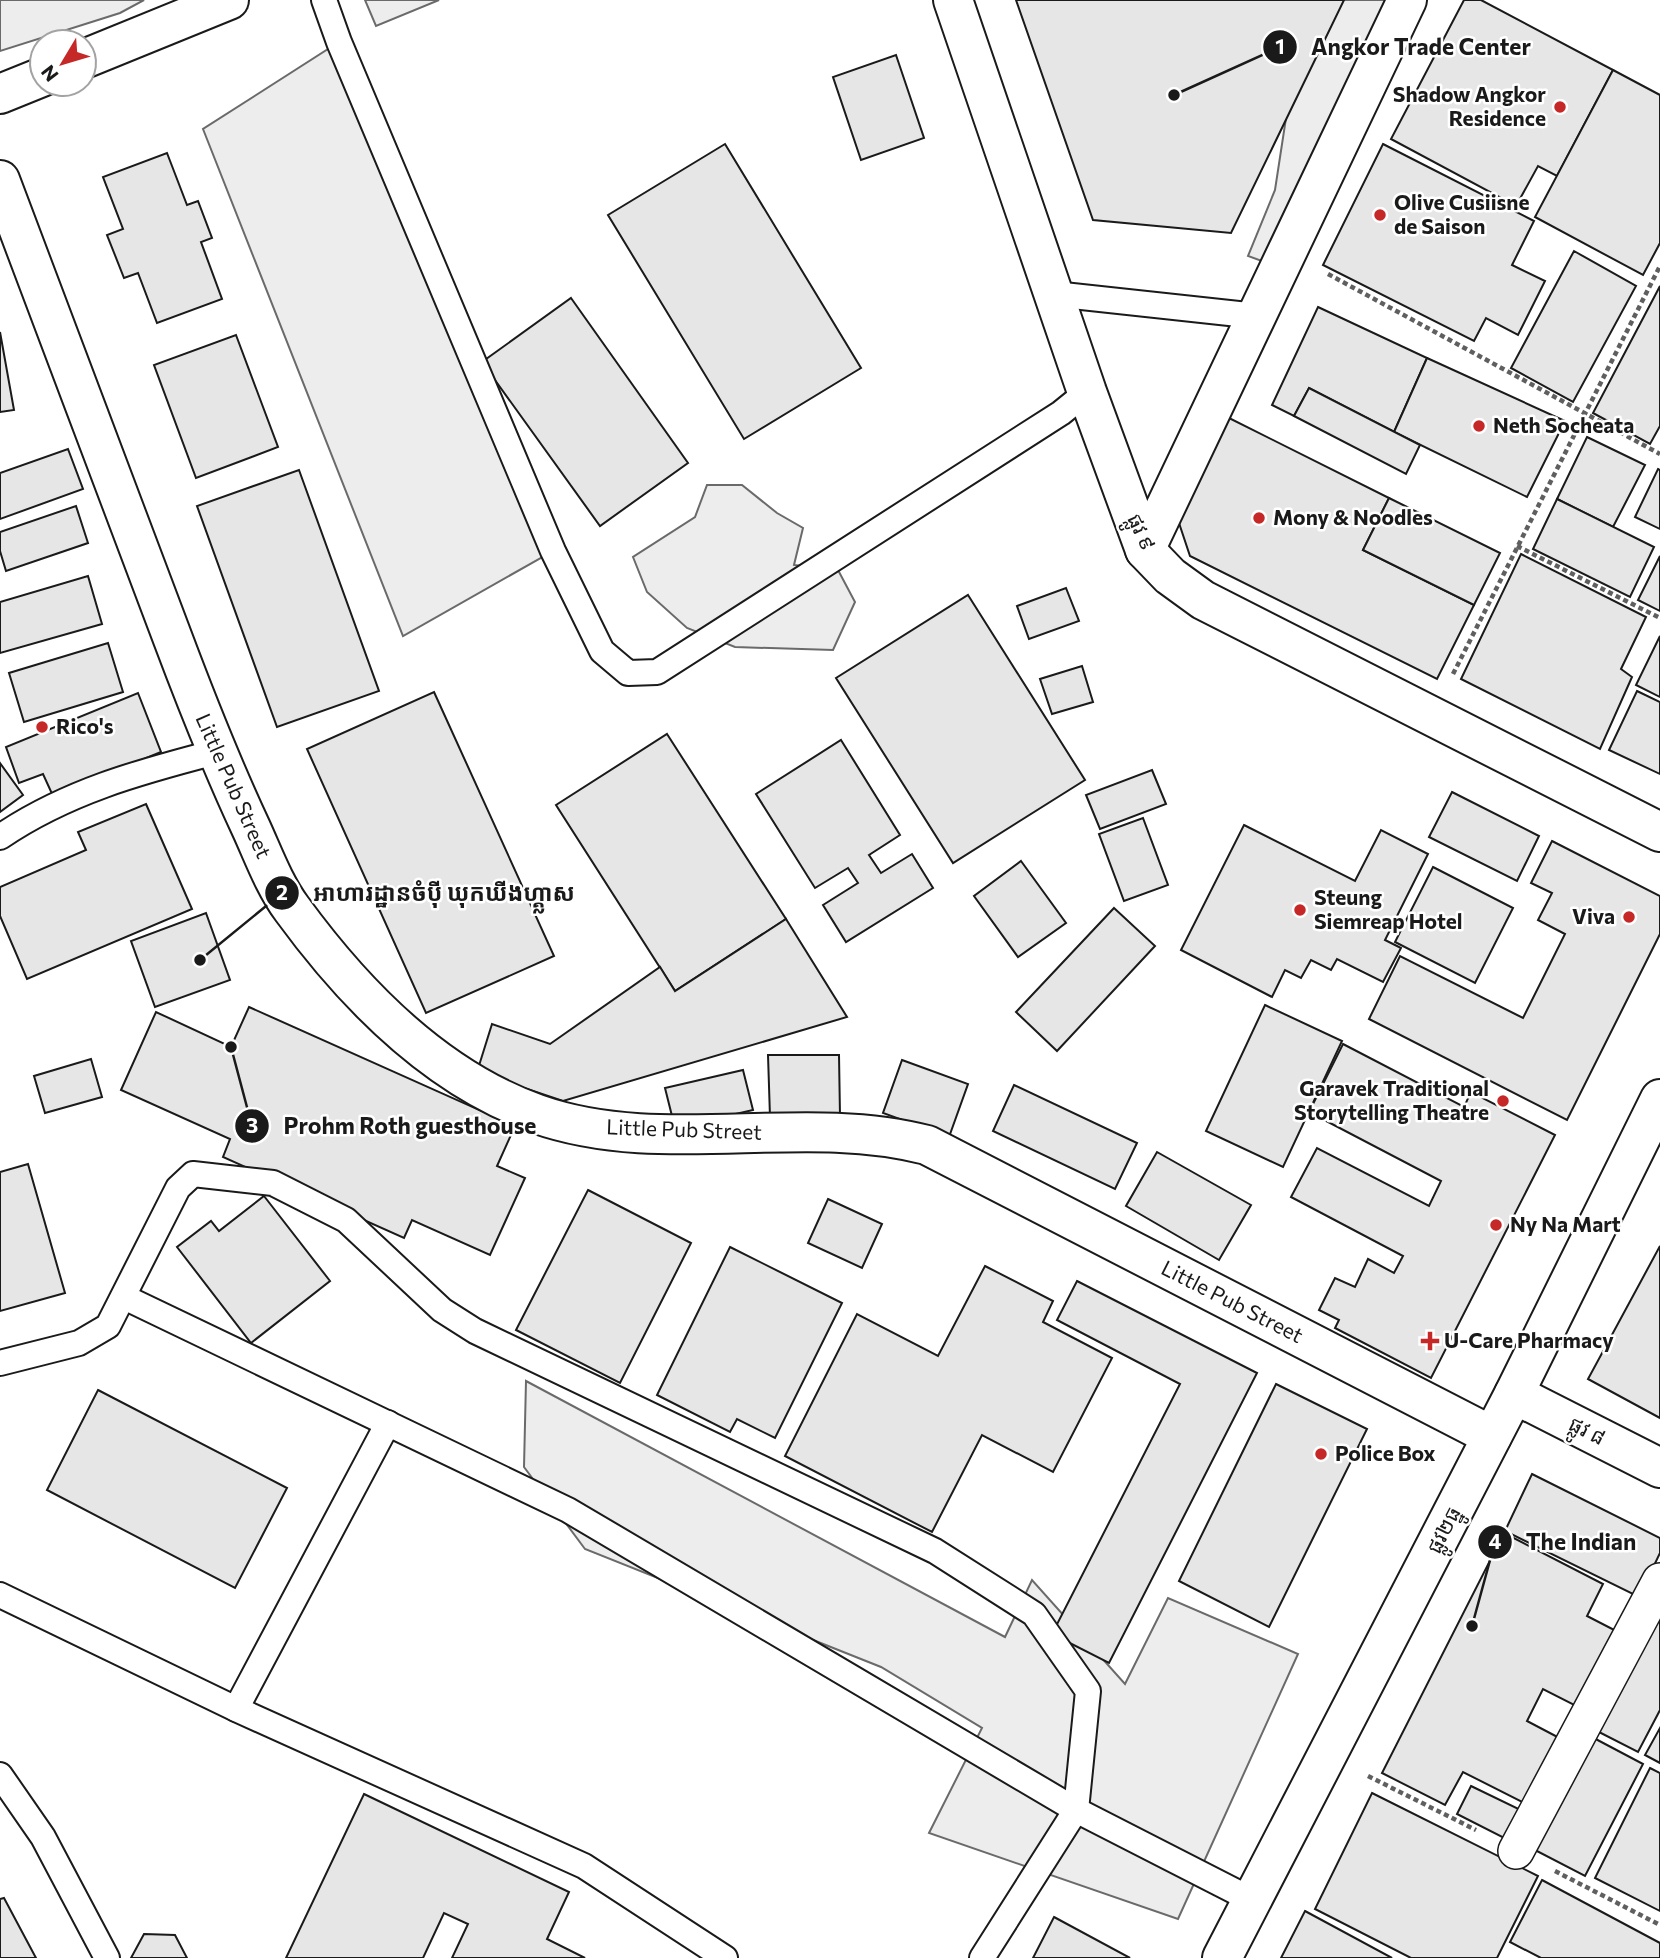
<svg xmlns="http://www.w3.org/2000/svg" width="1660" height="1958" font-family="Commissioner,'Noto Sans Khmer',sans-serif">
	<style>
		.built { fill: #ededed; stroke: #6a6a6a; stroke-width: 2 }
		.building { fill: #e6e6e6; stroke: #1a1a1a; stroke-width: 2 }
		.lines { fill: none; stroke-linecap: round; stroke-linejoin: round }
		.service-casing { stroke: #1a1a1a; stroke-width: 28 }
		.pedestrian-casing { stroke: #1a1a1a; stroke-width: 38 }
		.minor-casing { stroke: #1a1a1a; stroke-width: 42 }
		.tertiary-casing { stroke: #1a1a1a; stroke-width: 42 }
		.path { stroke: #5f5f5f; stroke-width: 4.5; stroke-dasharray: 5 3.5; stroke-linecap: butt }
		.service { stroke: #fff; stroke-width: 24 }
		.pedestrian { stroke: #fff; stroke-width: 35 }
		.minor { stroke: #fff; stroke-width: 38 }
		.tertiary { stroke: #fff; stroke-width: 38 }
		.poi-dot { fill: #c62828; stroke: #fff; stroke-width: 2.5 }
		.labels { text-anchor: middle; stroke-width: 5; stroke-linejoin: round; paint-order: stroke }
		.poi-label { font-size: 21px; font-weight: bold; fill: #1a1a1a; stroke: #fff; text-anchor: start }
		.street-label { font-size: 21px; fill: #1a1a1a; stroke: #fff }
		.leader { fill: none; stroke: #1a1a1a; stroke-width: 2.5 }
		.callout-dot { fill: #1a1a1a; stroke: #fff; stroke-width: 2.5 }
		.mark-label { font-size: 21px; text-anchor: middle; font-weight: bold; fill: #fff }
		.callout-label { font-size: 23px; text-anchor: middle; font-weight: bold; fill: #1a1a1a; stroke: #fff; stroke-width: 5; stroke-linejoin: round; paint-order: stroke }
	</style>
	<rect width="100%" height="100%" fill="#fff"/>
	<g class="built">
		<path d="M0 0H144L120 13 0 51Z"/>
		<path d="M365 0H439L376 26Z"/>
		<path d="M1343 0H1397L1270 264 1248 256 1275 190 1286 118Z"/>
		<path d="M339 42 553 551 403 636 203 129Z"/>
		<path d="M707 485H742L777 513 803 528 794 565 838 570 855 602 833 650 735 647 687 628 647 592 633 557 695 517Z"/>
		<path d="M526 1381 1005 1637 1032 1580 1125 1684 1168 1598 1298 1654 1178 1919 929 1833 982 1728 881 1667 585 1549 524 1467Z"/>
	</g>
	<g class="building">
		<path d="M1016 0H1344L1231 233 1093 220Z"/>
		<path d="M1464 0H1481L1613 70 1557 176 1538 166 1516 206 1391 139Z"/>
		<path d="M896 55 924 138 861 160 833 77Z"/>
		<path d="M1613 70 1660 95V243L1643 275 1535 217Z"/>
		<path d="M725 144 861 368 744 439 608 215Z"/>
		<path d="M1383 144 1534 221 1512 265 1545 281 1518 335 1486 318 1474 341 1323 265Z"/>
		<path d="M167 153 187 205 198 201 212 238 201 242 222 299 157 323 138 273 124 278 107 235 123 229 103 177Z"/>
		<path d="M1574 251 1636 286 1573 402 1511 368Z"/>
		<path d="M1660 286V426L1650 444 1593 413Z"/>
		<path d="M571 298 688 463 600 526 482 362Z"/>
		<path d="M1318 307 1427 358 1394 432 1309 388 1294 416 1272 405Z"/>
		<path d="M0 332 14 410 0 412Z"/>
		<path d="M236 335 278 447 196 478 154 365Z"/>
		<path d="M1427 358 1565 421 1527 497 1394 432Z"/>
		<path d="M1309 388 1420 445 1406 474 1294 416Z"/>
		<path d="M1221 414 1389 498 1363 550 1474 605 1437 679 1190 556 1174 508Z"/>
		<path d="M1587 437 1645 465 1613 527 1557 499Z"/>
		<path d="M68 449 83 489 0 519V473Z"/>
		<path d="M1658 469 1660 470V529L1635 517Z"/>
		<path d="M299 470 379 691 277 727 197 506Z"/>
		<path d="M1389 498 1500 553 1474 605 1363 550Z"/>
		<path d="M1557 499 1654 547 1630 597 1533 549Z"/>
		<path d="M76 506 88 543 6 571 0 551V532Z"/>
		<path d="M1521 554 1646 617 1621 669 1632 677 1600 749 1461 679Z"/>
		<path d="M1660 556V611L1638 600Z"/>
		<path d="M88 576 102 624 0 653V602Z"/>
		<path d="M1066 588 1079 621 1029 639 1017 606Z"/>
		<path d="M968 595 1085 780 953 863 836 678Z"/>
		<path d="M1660 636V697L1636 685Z"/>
		<path d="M108 643 123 692 24 722 9 673Z"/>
		<path d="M1082 666 1093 702 1052 714 1040 679Z"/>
		<path d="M1637 691 1660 702V774L1609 750Z"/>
		<path d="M434 692 554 956 426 1013 307 749Z"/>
		<path d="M138 693 161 752 53 796 43 774 19 783 6 747Z"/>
		<path d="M667 734 786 919 675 991 556 805Z"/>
		<path d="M841 740 900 835 869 855 881 873 912 854 933 888 846 942 823 905 858 883 848 868 815 888 756 794Z"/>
		<path d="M0 763 23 795 0 812Z"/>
		<path d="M1152 770 1166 804 1100 829 1086 795Z"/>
		<path d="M1452 792 1539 836 1517 881 1429 837Z"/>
		<path d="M146 804 192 909 27 979 0 916V887L86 850 78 832Z"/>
		<path d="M1143 818 1168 885 1124 901 1099 834Z"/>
		<path d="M1244 825 1355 881 1381 830 1428 854 1385 940 1401 948 1383 982 1337 959 1331 970 1311 960 1301 978 1285 970 1272 997 1181 950Z"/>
		<path d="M1552 841 1660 896V934L1567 1120 1369 1019 1400 956 1523 1018 1565 934 1538 920 1552 893 1531 883Z"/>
		<path d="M1021 861 1066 923 1018 957 974 896Z"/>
		<path d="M1433 867 1513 908 1475 983 1395 942Z"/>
		<path d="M1114 908 1155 946 1057 1051 1016 1012Z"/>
		<path d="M206 913 230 980 155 1007 131 941Z"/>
		<path d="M786 919 847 1017 563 1101 477 1072 492 1024 550 1044 660 967 675 991Z"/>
		<path d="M1265 1005 1342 1041 1283 1167 1206 1131Z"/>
		<path d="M249 1007 515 1126 497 1166 525 1178 490 1255 412 1220 404 1238 223 1157 230 1139 121 1090 156 1012 231 1047Z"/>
		<path d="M1343 1044 1464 1107 1471 1092 1555 1135 1431 1378 1335 1328 1339 1320 1319 1310 1335 1278 1355 1287 1368 1259 1394 1273 1403 1256 1291 1197 1317 1148 1429 1206 1441 1181 1309 1112Z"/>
		<path d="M768 1055H839L840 1116 770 1117Z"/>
		<path d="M91 1059 102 1097 45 1113 34 1076Z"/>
		<path d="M902 1060 968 1084 949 1137 883 1113Z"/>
		<path d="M743 1070 753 1110 675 1128 665 1088Z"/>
		<path d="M1014 1085 1137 1143 1115 1189 993 1131Z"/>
		<path d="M1157 1152 1251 1205 1219 1260 1126 1206Z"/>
		<path d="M28 1164 65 1293 0 1311V1172Z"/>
		<path d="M588 1190 691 1243 620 1383 516 1330Z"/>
		<path d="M264 1196 330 1281 251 1343 177 1247 211 1221 219 1231Z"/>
		<path d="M828 1199 882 1224 862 1268 808 1243Z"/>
		<path d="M1660 1246V1418L1588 1379Z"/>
		<path d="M730 1247 842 1303 775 1438 737 1419 730 1432 657 1395Z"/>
		<path d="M985 1266 1053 1301 1043 1322 1112 1358 1053 1472 982 1435 932 1532 785 1456 857 1314 938 1356Z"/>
		<path d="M1077 1281 1257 1373 1109 1663 1052 1634 1180 1384 1057 1320Z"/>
		<path d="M1276 1384 1367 1429 1269 1627 1179 1581Z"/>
		<path d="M98 1390 287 1488 235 1588 47 1490Z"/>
		<path d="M1532 1474 1660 1538V1553L1639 1597 1505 1531Z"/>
		<path d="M1504 1533 1603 1584 1587 1616 1622 1634 1584 1710 1543 1689 1527 1721 1567 1742 1534 1808 1463 1772 1445 1805 1382 1773Z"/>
		<path d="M1660 1611V1710L1638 1752 1595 1730Z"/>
		<path d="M1660 1728V1763L1645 1755Z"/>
		<path d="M1590 1736 1643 1764 1585 1876 1533 1849Z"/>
		<path d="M1650 1768 1660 1773V1911L1595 1878Z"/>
		<path d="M1471 1786 1527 1813 1512 1842 1457 1814Z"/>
		<path d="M1372 1793 1538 1876 1497 1958H1411L1315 1909Z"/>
		<path d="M364 1794 569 1892 547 1939 585 1958H452L468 1924 444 1913 423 1958H286Z"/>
		<path d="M1542 1880 1660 1943V1958H1541L1510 1942Z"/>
		<path d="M4 1898 36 1958H0V1899Z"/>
		<path d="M1305 1911 1392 1958H1281Z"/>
		<path d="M1054 1917 1130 1958H1033Z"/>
		<path d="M144 1934 175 1935 187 1958H131Z"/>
	</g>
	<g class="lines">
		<defs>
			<g id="service">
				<path d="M324 0 339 42 553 551 602 651 628 673 657 672 1061 413 1087 392"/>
				<path d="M1054 294 1257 316"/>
				<path d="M0 837C66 792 139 772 216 752"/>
				<path d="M124 1297 568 1510 1076 1810 1252 1900"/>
				<path d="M0 1363 79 1343 108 1326 178 1188 193 1174 273 1183 346 1220 442 1310 475 1331 935 1551 1034 1614 1088 1691 1076 1810 982 1958"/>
				<path d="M0 1595 236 1709 584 1866 725 1958"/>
				<path d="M236 1709 388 1423"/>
				<path d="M0 1775 43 1837 107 1958"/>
			</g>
			<path id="pedestrian" d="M1516 1851 1660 1581"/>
			<g id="minor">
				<path d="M953 0 1087 392 1145 550 1170 576 1203 600 1660 832"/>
				<path d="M0 180C58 333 115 486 173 639 197 703 222 766 251 828 263 854 274 885 292 909 354 994 436 1078 537 1114 662 1158 800 1112 927 1145L1492 1436"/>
				<path d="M1145 550 1407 0"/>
				<path d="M1514 1394 1660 1468"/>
				<path d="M1222 1958 1514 1394 1660 1099"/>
			</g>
			<g id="tertiary">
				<path d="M84 59 229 0"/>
				<path d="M0 94 42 77"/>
			</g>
		</defs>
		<use href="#service" class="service-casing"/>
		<use href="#pedestrian" class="pedestrian-casing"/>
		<use href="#minor" class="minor-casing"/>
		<use href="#tertiary" class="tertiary-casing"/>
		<g class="path">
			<path d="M1328 274 1660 454"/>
			<path d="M1517 546 1660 618"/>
			<path d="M1453 674 1660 266"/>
			<path d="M1368 1776 1476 1830"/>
			<path d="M1555 1871 1660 1925"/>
		</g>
		<use href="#service" class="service"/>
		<use href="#pedestrian" class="pedestrian"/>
		<use href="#minor" class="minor"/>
		<use href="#tertiary" class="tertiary"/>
	</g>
	<g class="poi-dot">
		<circle cx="1560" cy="107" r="7"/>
		<circle cx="1380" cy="215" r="7"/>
		<circle cx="1479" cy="426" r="7"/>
		<circle cx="1259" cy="518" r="7"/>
		<circle cx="42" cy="727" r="7"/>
		<circle cx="1300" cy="910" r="7"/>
		<circle cx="1629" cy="917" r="7"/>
		<circle cx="1503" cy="1101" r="7"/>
		<circle cx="1496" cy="1225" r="7"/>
		<path d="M1426.5 1330.5h7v7h7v7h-7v7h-7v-7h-7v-7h7z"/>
		<circle cx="1321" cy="1454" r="7"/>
	</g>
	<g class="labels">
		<g class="poi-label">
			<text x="1546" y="102" text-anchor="end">Shadow Angkor<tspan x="1546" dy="24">Residence</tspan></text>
			<text x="1394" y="210">Olive Cusiisne<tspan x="1394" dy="24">de Saison</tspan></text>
			<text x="1493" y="433">Neth Socheata</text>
			<text x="1273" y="525">Mony &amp; Noodles</text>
			<text x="56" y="734">Rico's</text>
			<text x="1314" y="905">Steung<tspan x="1314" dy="24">Siemreap Hotel</tspan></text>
			<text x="1615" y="924" text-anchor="end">Viva</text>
			<text x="1489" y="1096" text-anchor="end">Garavek Traditional<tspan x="1489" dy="24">Storytelling Theatre</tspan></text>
			<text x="1510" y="1232">Ny Na Mart</text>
			<text x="1444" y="1348">U-Care Pharmacy</text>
			<text x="1335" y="1461">Police Box</text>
		</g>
		<g class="street-label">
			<text transform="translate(1141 532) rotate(65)" y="7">ផ្លូវ ៩</text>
			<text transform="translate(233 786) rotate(66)" y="7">Little Pub Street</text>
			<text transform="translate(684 1130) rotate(2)" y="7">Little Pub Street</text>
			<text transform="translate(1232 1302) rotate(27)" y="7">Little Pub Street</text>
			<text transform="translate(1587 1431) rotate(27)" y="7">ផ្លូវ ៨</text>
			<text transform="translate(1444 1530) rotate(-63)" y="7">ផ្លូវ២ធ្នូ</text>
		</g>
	</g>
	<path class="leader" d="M1174 95L1280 47M200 960L282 893M231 1047L252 1126M1472 1626L1495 1542"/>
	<g class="callout-dot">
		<circle cx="1174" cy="95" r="7"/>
		<circle cx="200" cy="960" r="7"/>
		<circle cx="231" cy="1047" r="7"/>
		<circle cx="1472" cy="1626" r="7"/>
		<circle cx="1280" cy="47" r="18"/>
		<circle cx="282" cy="893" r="18"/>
		<circle cx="252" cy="1126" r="18"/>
		<circle cx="1495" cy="1542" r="18"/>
	</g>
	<g class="mark-label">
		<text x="1280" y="54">1</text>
		<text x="282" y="900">2</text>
		<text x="252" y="1133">3</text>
		<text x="1495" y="1549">4</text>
	</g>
	<g class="callout-label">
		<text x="1421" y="55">Angkor Trade Center</text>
		<text x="444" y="901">អាហារដ្ឋានចំបុី ឃុកឃីងហ្គ្លាស</text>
		<text x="410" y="1134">Prohm Roth guesthouse</text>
		<text x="1581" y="1550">The Indian</text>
	</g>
	<g transform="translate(63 63) rotate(232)"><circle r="33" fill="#ffffff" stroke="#a3a3a3" stroke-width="2"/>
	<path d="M0-5L12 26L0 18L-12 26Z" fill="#c62828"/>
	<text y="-10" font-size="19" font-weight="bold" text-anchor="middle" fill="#1a1a1a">N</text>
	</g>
</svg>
